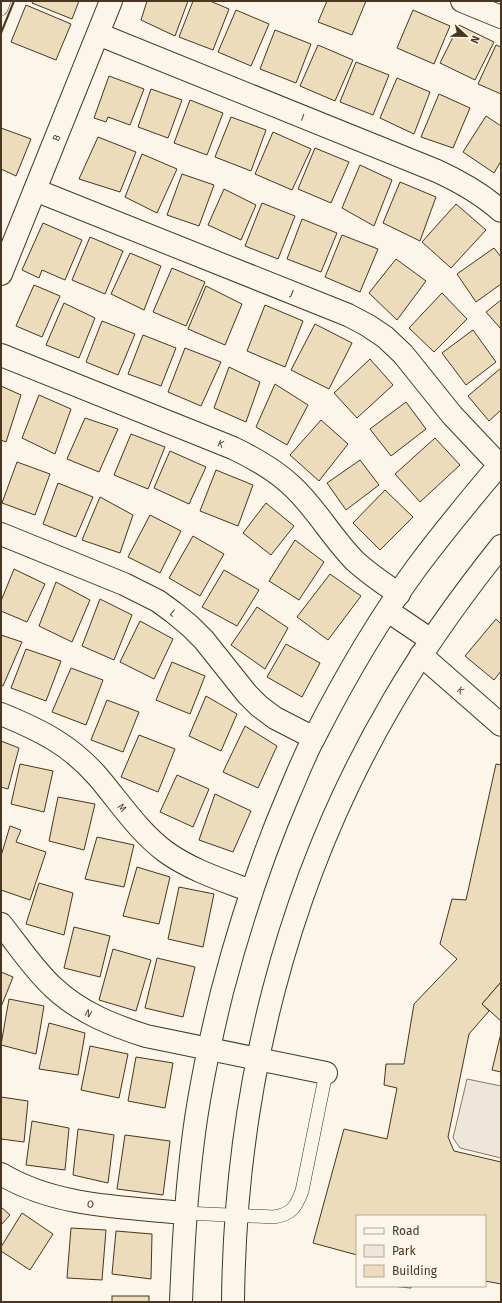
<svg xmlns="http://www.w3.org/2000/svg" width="502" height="1303" font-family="'Fira Sans',sans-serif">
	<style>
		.green { fill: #ede6d9; stroke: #887966 }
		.building { fill: #ecdcbc; stroke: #4a3520 }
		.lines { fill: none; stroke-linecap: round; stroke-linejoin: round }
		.lane-casing { stroke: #4a3520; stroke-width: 14 }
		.street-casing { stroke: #4a3520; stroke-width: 24 }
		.lane { stroke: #fbf6e9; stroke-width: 13 }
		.street { stroke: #fbf6e9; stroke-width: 22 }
		.wall { stroke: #4a3520; stroke-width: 2 }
		.labels { text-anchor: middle; stroke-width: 3; stroke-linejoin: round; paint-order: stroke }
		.street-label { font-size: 10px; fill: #4a3520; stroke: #fbf6e9 }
	</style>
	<rect width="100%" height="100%" fill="#fbf6e9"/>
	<path class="green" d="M467 1079 501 1086V1158L460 1148 453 1138Z"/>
	<g class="building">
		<path d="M33 1H79L72 19 32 3Z"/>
		<path d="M147 1H188L175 36 141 20Z"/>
		<path d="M193 1H210L229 9 213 50 179 37Z"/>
		<path d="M327 1H366L352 35 318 22Z"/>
		<path d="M26 5 71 24 56 60 11 42Z"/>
		<path d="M236 10 269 24 251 66 218 52Z"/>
		<path d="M413 10 450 26 434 64 397 48Z"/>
		<path d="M459 25 494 42 475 80 440 63Z"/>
		<path d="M275 30 311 44 296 83 260 69Z"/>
		<path d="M318 45 353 60 335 101 300 86Z"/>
		<path d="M496 45 501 47V94L478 84Z"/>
		<path d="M356 62 389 75 373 115 340 102Z"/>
		<path d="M109 76 144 89 130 125 108 117 106 122 94 118Z"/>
		<path d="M397 78 430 92 414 134 380 118Z"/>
		<path d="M151 89 182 100 168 138 138 127Z"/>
		<path d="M439 94 470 108 453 148 421 137Z"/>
		<path d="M190 100 223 113 207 155 174 143Z"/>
		<path d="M486 116 501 126V161L494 173 463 152Z"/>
		<path d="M231 117 266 130 251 171 215 157Z"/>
		<path d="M1 128 31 139 16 176 1 169Z"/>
		<path d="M273 132 311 149 292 190 255 174Z"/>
		<path d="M98 137 136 152 120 192 79 179Z"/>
		<path d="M315 148 349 162 331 203 298 189Z"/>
		<path d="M142 154 177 169 157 213 125 197Z"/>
		<path d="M360 165 392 180 374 226 342 208Z"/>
		<path d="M182 174 214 185 199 226 167 215Z"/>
		<path d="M400 182 436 197 420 241 383 223Z"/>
		<path d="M224 189 256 205 241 240 208 225Z"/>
		<path d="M262 203 295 216 278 259 245 246Z"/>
		<path d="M456 204 486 230 451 268 422 242Z"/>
		<path d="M302 219 337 233 321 272 287 259Z"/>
		<path d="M43 223 82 240 65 280 42 270 39 278 22 270Z"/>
		<path d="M342 235 378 249 360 292 325 277Z"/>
		<path d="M90 237 123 251 105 294 72 280Z"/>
		<path d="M494 248 501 257V284L476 302 457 274Z"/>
		<path d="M130 253 161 266 144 310 111 294Z"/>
		<path d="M396 259 426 281 397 320 369 293Z"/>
		<path d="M172 268 205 282 186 326 153 312Z"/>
		<path d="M34 285 60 296 42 337 16 326Z"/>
		<path d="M206 286 242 304 225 345 188 329Z"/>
		<path d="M442 293 467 319 434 352 409 328Z"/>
		<path d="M501 300V329L486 312Z"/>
		<path d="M64 303 95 318 79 358 46 345Z"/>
		<path d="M265 305 303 321 285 367 247 351Z"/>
		<path d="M102 321 135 334 118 375 86 362Z"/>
		<path d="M315 324 352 343 329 389 291 370Z"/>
		<path d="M473 330 496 362 466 385 442 353Z"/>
		<path d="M143 335 176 348 161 386 128 374Z"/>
		<path d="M185 348 221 362 201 406 168 392Z"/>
		<path d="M370 359 393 385 357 418 334 393Z"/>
		<path d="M229 367 260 382 246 422 214 408Z"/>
		<path d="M501 368V410L489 421 468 396Z"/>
		<path d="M275 384 308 405 287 445 256 427Z"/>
		<path d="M1 386 21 395 6 442 1 440Z"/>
		<path d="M39 395 71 409 55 454 22 438Z"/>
		<path d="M406 402 426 429 391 456 370 429Z"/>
		<path d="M85 418 118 429 99 472 67 459Z"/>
		<path d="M321 420 348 444 319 481 290 455Z"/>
		<path d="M131 434 165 447 148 489 114 475Z"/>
		<path d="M435 438 460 465 420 502 395 474Z"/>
		<path d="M170 451 206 467 189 504 154 488Z"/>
		<path d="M360 460 379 485 346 510 327 483Z"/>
		<path d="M17 462 50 474 35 515 2 503Z"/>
		<path d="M216 470 253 485 238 526 200 511Z"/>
		<path d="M58 483 93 497 76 537 43 524Z"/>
		<path d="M385 490 413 517 380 550 353 523Z"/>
		<path d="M100 497 133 515 120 553 82 540Z"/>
		<path d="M266 503 294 526 271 555 243 533Z"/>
		<path d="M150 515 181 531 160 573 128 557Z"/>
		<path d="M193 536 224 554 200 596 169 578Z"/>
		<path d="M295 540 324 562 299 600 269 581Z"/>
		<path d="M14 569 45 584 27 622 1 611V601Z"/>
		<path d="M224 570 259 590 237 626 202 607Z"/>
		<path d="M330 574 361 596 328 640 297 617Z"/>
		<path d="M56 582 90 600 72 642 39 626Z"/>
		<path d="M100 599 132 615 114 660 82 646Z"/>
		<path d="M257 607 288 628 265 669 231 645Z"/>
		<path d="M496 619 501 624V671L494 680 465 656Z"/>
		<path d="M140 621 173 639 154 679 120 662Z"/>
		<path d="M1 635 22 642 3 686 1 685Z"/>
		<path d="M286 644 320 663 302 697 267 677Z"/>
		<path d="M26 649 61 661 46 701 11 688Z"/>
		<path d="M172 662 205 676 190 714 156 700Z"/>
		<path d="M71 668 103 680 86 725 52 712Z"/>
		<path d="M206 696 237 714 221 751 189 736Z"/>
		<path d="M107 700 139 712 123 752 91 740Z"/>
		<path d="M245 726 277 746 258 788 223 772Z"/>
		<path d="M139 735 175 749 158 792 121 777Z"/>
		<path d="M1 741 19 748 8 789 1 787Z"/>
		<path d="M20 764 53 771 44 812 11 804Z"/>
		<path d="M496 764 501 765V982L482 1004 489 1011 469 1034 448 1137 454 1151 501 1162V1284L485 1281V1216H357V1255L313 1243 344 1129 387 1139 397 1088 384 1085 386 1064H404L414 1004 457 959 440 944 452 899 466 900Z"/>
		<path d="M177 775 209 789 193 827 160 812Z"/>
		<path d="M215 794 251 811 233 852 199 840Z"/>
		<path d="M58 797 95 804 84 850 49 841Z"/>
		<path d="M10 826 21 830 16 842 46 852 30 900 1 890V856Z"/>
		<path d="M97 837 134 845 124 887 85 879Z"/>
		<path d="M137 867 170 877 159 924 123 916Z"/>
		<path d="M39 883 73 893 64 935 26 924Z"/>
		<path d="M179 887 214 894 203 947 168 939Z"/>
		<path d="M74 927 110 936 100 977 64 968Z"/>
		<path d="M113 949 151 960 136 1011 99 1000Z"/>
		<path d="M157 958 195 967 183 1017 145 1008Z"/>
		<path d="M1 972 13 977 1 1007Z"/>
		<path d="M501 982V1021L482 1004Z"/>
		<path d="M9 999 44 1006 36 1054 1 1045Z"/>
		<path d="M49 1023 85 1033 78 1075 39 1069Z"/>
		<path d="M501 1033V1072L492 1070Z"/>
		<path d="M90 1046 128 1054 119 1098 81 1090Z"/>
		<path d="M136 1057 173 1063 165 1108 128 1101Z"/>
		<path d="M1 1097 28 1101 24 1142 1 1139Z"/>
		<path d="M32 1121 69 1128 65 1170 26 1165Z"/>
		<path d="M78 1129 114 1135 108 1183 73 1175Z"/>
		<path d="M125 1135 170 1141 163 1195 117 1189Z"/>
		<path d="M1 1207 10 1215 1 1225Z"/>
		<path d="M22 1213 53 1234 30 1270 1 1251V1247Z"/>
		<path d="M71 1228 106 1230 102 1280 67 1278Z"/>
		<path d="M116 1231 152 1234 151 1279 112 1274Z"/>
		<path d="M391 1286H412L411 1288Z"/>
		<rect x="112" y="1296" width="37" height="6"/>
	</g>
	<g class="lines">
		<defs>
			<g id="lane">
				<path d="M1 9 4 1"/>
				<path d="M185 1213 274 1217C292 1214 296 1207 302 1191L326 1073"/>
			</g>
			<g id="street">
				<path d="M462 1 501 17"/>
				<path id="s1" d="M98 34 437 171C461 182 482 194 501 211"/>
				<path id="s2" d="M35 190 348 315 367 325 385 337 403 354 452 415 501 467"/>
				<path id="s3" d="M1 274 111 1"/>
				<path id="s4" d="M1 355 233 448C254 458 275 470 292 486 316 508 332 538 355 561 368 573 384 584 399 594"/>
				<path id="s5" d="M1 534 124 584 158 601 173 612 190 626 204 640 247 694 259 706 275 718 314 738"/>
				<path d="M388 611 431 640"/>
				<path id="s6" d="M421 655 501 725"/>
				<path id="s7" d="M1 714C40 730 71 745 99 778 120 803 139 832 166 852 191 870 222 880 251 891"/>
				<path id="s8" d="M1 924C18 945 34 970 54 988 81 1013 112 1025 146 1036L326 1073"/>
				<path id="s9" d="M1 1174C56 1207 123 1207 185 1213"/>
				<path d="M181 1302C183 1248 186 1195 193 1141 199 1091 210 1041 222 992 240 923 262 856 290 791 298 773 305 754 315 736 344 679 379 619 417 567 444 531 472 497 501 463"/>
				<path d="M233 1302C235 1091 286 883 393 701 425 646 462 595 501 546"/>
			</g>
		</defs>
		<use href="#lane" class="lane-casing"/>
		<use href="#street" class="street-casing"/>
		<use href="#lane" class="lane"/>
		<use href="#street" class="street"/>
		<path class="wall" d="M1 33 14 1"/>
	</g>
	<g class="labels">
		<g class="street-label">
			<text dy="4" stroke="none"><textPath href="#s1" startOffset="221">I</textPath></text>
			<text dy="4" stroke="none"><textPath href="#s3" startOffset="147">B</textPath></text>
			<text dy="4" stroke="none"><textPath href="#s2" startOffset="277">J</textPath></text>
			<text dy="4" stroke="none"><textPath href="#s4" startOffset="237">K</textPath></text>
			<text dy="4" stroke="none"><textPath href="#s5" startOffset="190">L</textPath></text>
			<text dy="4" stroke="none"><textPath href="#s6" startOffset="53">K</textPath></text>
			<text dy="4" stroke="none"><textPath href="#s7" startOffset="156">M</textPath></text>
			<text dy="4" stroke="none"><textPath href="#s8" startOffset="126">N</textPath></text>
			<text dy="4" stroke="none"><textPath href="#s9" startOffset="95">O</textPath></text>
		</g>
	</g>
	<rect width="502" height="1303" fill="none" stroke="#4a3520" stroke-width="4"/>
	<rect x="356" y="1215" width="130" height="72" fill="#fbf6e9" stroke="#b4a999"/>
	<rect x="364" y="1228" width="20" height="6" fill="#fbf6e9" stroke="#b4a999"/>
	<text x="392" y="1235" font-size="12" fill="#4a3520">Road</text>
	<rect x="364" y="1245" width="20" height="12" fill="#ede6d9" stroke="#b4a999"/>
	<text x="392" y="1255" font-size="12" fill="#4a3520">Park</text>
	<rect x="364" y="1265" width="20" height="12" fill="#ecdcbc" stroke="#b4a999"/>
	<text x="392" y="1275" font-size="12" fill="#4a3520">Building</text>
	<g transform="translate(466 36) rotate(112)" stroke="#fbf6e9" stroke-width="3" paint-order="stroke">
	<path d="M0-3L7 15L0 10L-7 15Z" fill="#4a3520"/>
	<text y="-6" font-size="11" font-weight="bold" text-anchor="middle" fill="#4a3520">N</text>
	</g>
</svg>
